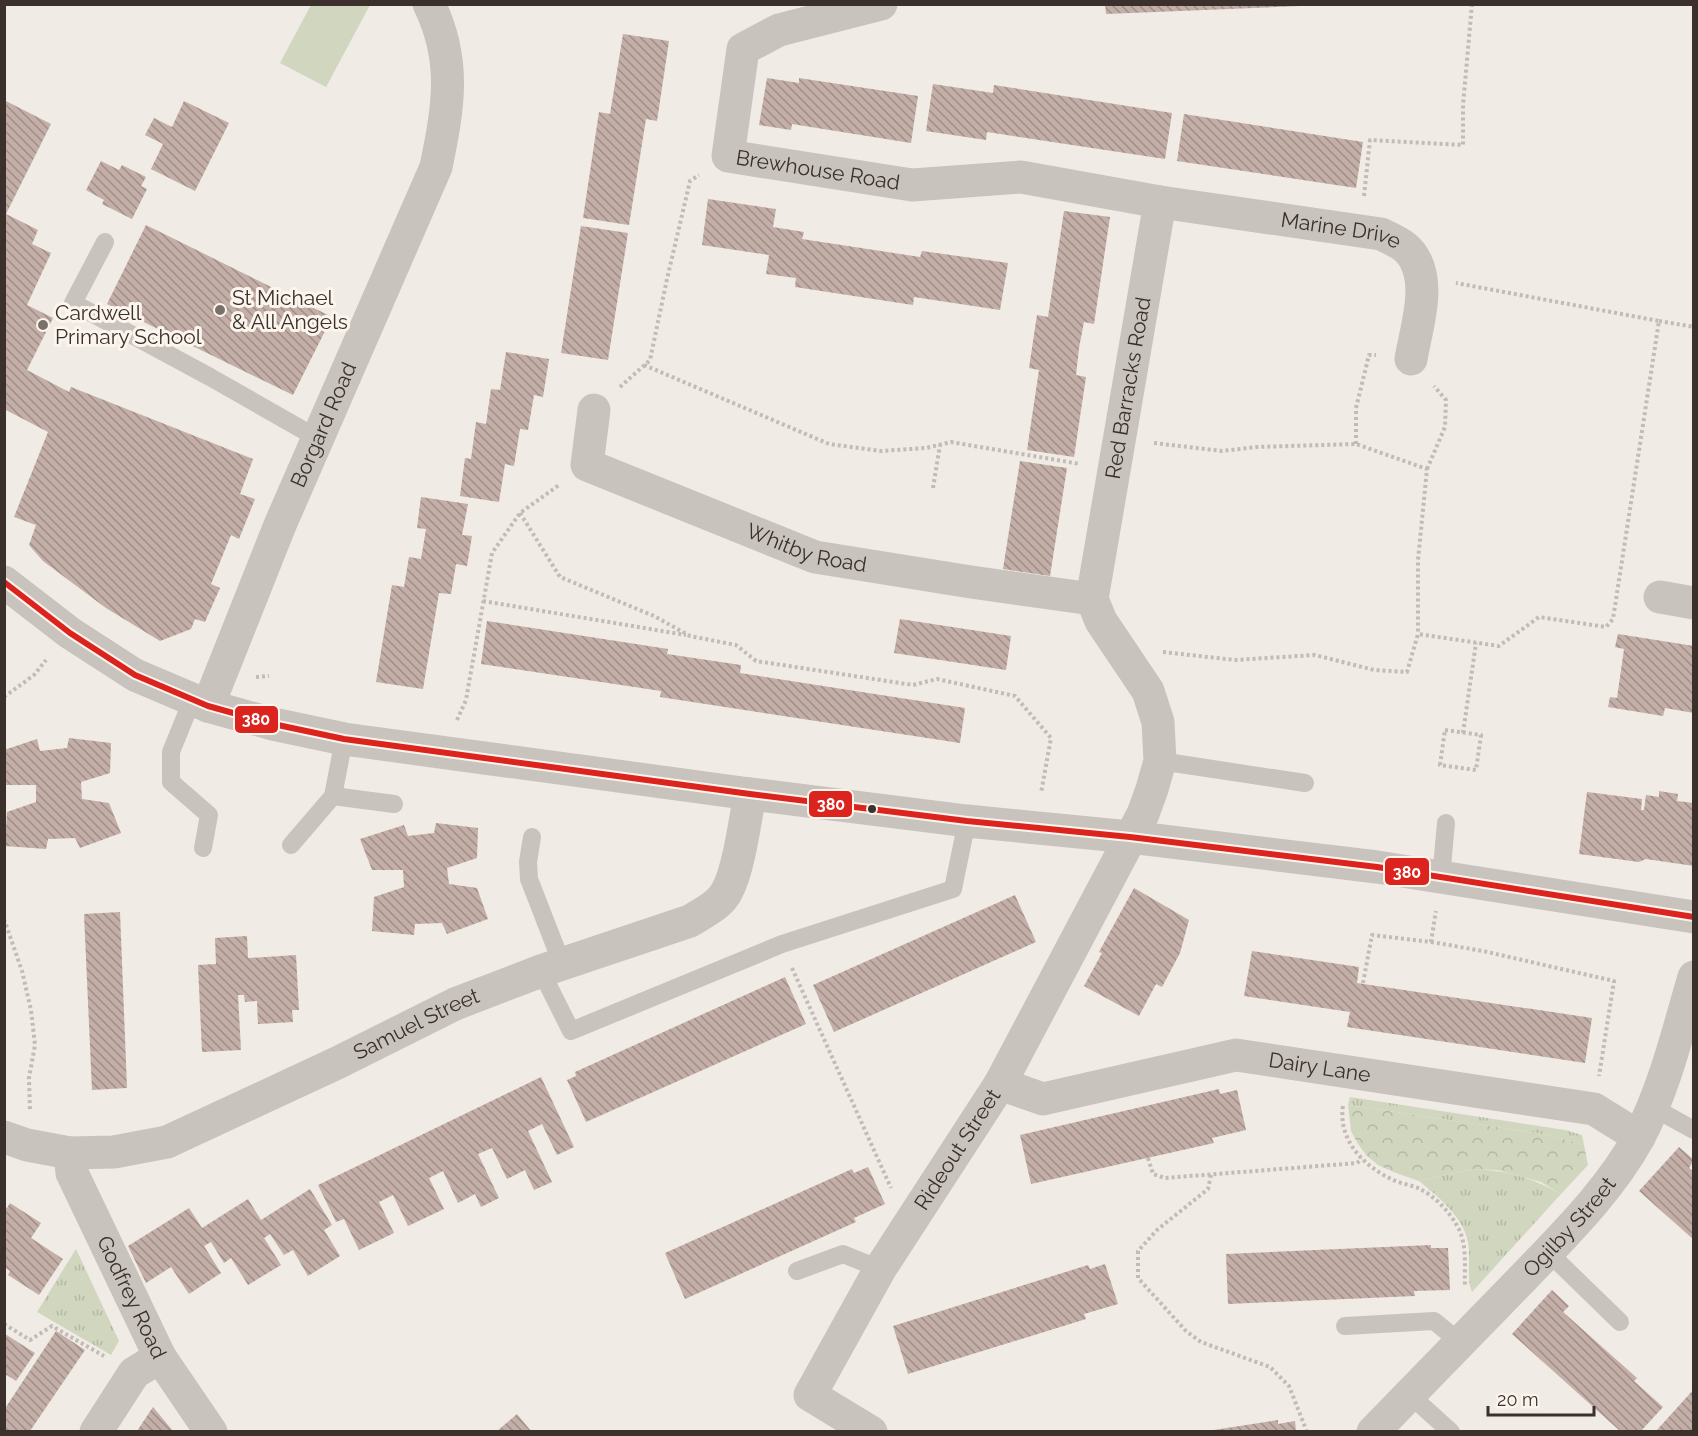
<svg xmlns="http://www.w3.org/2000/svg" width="1698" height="1436" font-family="Raleway,sans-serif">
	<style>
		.grass { fill: url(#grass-tufts) }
		.forest { fill: url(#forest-crowns) }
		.pitch { fill: #d1d6bf }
		.building { fill: url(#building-back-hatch) }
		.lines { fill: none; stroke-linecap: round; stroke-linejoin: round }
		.path { stroke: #c2bbb6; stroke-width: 4; stroke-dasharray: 3 3; stroke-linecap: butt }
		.service { stroke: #c9c3be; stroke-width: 18 }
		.minor { stroke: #c9c3be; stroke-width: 33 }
		.tertiary { stroke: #c9c3be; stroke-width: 33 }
		.bus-1-casing { stroke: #fbf5ee; stroke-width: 10 }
		.bus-1 { stroke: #dc241f; stroke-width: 6 }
		.poi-dot { fill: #7a716c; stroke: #fbf5ee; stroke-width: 2 }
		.bus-dot { fill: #3b302b; stroke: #fbf5ee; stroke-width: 2 }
		.labels { text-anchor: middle; stroke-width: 6; stroke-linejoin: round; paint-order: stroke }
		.street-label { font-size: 21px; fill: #3b302b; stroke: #fbf5ee }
		.poi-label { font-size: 21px; fill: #3b302b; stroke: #fbf5ee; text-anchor: start }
		.line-badge { stroke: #fbf5ee; stroke-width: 2 }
		.badge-label { font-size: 16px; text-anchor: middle; font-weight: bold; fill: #fff }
	</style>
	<defs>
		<pattern id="grass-tufts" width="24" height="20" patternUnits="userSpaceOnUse" patternTransform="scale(1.5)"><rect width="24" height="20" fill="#d1d6bf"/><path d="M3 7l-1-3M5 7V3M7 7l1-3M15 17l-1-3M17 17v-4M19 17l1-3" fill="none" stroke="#b4b8a4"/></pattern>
		<pattern id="forest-crowns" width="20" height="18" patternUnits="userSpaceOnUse" patternTransform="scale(1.5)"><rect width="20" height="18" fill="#d1d6bf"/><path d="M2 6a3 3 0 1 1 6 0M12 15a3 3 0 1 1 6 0" fill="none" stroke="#b4b8a4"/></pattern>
		<pattern id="building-back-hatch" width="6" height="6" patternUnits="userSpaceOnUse" patternTransform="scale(1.5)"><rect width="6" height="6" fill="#c3afa7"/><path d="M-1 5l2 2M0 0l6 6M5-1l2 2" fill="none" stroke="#a08f88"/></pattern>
	</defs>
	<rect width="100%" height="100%" fill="#f0ebe5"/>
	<g class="grass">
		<path d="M1350 1097 1565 1130 1582 1135 1584 1145 1549 1135 1348 1105Z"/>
		<path d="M1473 1169C1506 1170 1533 1178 1561 1194L1472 1292C1466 1278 1471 1258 1468 1242 1463 1216 1437 1196 1419 1181Z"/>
		<path d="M76 1249 119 1341 111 1355 37 1312Z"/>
	</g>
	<path class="forest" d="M1348 1105 1549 1135 1584 1145 1588 1165 1561 1194 1541 1182 1497 1170 1473 1169 1419 1181 1396 1173 1378 1165 1367 1156 1358 1144 1351 1131Z"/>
	<path class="pitch" d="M311 5H370L326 87 280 63Z"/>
	<g class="building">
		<path d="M1105 4H1300V6L1106 14Z"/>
		<path d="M623 34 669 41 657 121 646 119 629 225 583 218 599 112 610 114Z"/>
		<path d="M767 78 799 83V78L918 96 911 143 792 124 791 130 759 125Z"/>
		<path d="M933 84 993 93 994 85 1172 113 1165 159 987 132 986 140 926 131Z"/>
		<path d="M4 100 51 124 6 214 38 230 32 244 51 253 27 305 53 318 27 370 69 392 71 387 253 459 240 494 255 499 239 539 231 535 211 584 220 588 205 622 195 619 191 629 160 641 106 608 43 561 29 545 36 525 14 517 48 432 4 409Z"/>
		<path d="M184 101 229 123 195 191 151 169 163 144 145 135 154 118 172 127Z"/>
		<path d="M1184 114 1363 142 1356 188 1177 161Z"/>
		<path d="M101 161 119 170 122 165 146 177 141 186 147 189 132 219 102 204 104 200 86 190Z"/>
		<path d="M708 199 776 209 773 227 804 232 802 239 920 257 922 251 1008 263 1000 310 914 297 913 305 795 287 796 278 766 274 769 255 702 245Z"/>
		<path d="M1064 211 1110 217 1094 324 1084 322 1079 348 1076 375 1086 377 1074 457 1027 450 1039 370 1029 368 1037 315 1048 317Z"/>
		<path d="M146 225 332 317 293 395 107 304Z"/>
		<path d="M581 226 628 233 608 360 561 353Z"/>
		<path d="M506 352 549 359 543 397 534 395 528 430 520 429 514 466 505 464 499 502 460 496 465 458 471 459 476 422 486 424 491 389 500 390Z"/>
		<path d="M1020 461 1067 468 1050 576 1003 569Z"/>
		<path d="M421 497 468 504 462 535 472 536 467 566 456 564 451 594 439 593 423 689 376 682 392 585 404 587 409 557 421 559 426 529 417 528Z"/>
		<path d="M900 619 1011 636 1006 670 894 653Z"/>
		<path d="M487 621 668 649 667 654 741 665 740 673 965 708 960 743 660 697 661 691 481 664Z"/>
		<path d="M1618 634 1694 646V713L1665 708 1663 716 1608 707 1610 697 1617 698 1624 649 1615 647Z"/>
		<path d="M69 738 111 743 110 773 81 782 82 799 109 803 121 833 80 848 75 838 48 839 46 849 5 846 7 812 36 802V785H4V750L37 739 40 751 67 748Z"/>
		<path d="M1659 791 1678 794 1677 801 1694 803V866L1646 859 1639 862 1579 854 1587 792 1642 799 1641 810H1644L1646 795 1659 797Z"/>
		<path d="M436 823 478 828 477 858 447 868 449 884 477 888 488 919 447 934 442 923 415 924 414 935 372 931 374 897 404 887 403 870H372L360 839 404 825 408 836 434 833Z"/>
		<path d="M1134 888 1189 920 1180 953 1162 987 1156 984 1139 1016 1084 986 1102 953 1099 952Z"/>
		<path d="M1015 895 1036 942 834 1032 813 985Z"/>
		<path d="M120 912 127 1088 92 1090 84 914Z"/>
		<path d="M247 936 248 958 296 955 299 1010H292L293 1022 258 1024 257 1001 245 1002 244 995H238L241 1050 202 1052 198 965 216 964 215 938Z"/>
		<path d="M1252 951 1359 967 1357 983 1592 1018 1585 1063 1347 1027 1350 1012 1244 996Z"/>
		<path d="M785 977 806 1024 586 1122 567 1080 576 1076 575 1072Z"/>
		<path d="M541 1077 574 1147 557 1155 542 1124 528 1131 552 1182 534 1190 525 1170 507 1179 492 1148 478 1154 499 1198 481 1207 475 1194 458 1203 443 1171 429 1178 444 1209 408 1226 393 1195 379 1202 394 1233 359 1250 344 1219 336 1222 318 1185Z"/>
		<path d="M1219 1089 1220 1094 1237 1090 1246 1130 1212 1138 1214 1143 1031 1184 1020 1135Z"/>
		<path d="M1679 1147 1694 1160 1689 1168 1694 1172V1240L1639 1191Z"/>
		<path d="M868 1167 885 1204 854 1218 856 1222 685 1299 665 1253 852 1169 854 1173Z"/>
		<path d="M310 1189 332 1225 324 1230 340 1256 308 1276 293 1250 284 1255 270 1234 264 1238 281 1265 248 1285 231 1258 224 1263 211 1242 204 1246 221 1273 189 1294 171 1267 146 1283 128 1246 189 1208 202 1228 248 1199 261 1220Z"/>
		<path d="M10 1203 41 1223 31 1238 63 1259 39 1295 8 1275 10 1271 4 1267V1206L7 1208Z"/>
		<path d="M1431 1245V1248H1448L1450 1290 1414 1291 1415 1296 1228 1304 1226 1254Z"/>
		<path d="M1105 1264 1118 1304 1084 1314 1086 1319 908 1374 893 1326 1088 1265 1090 1269Z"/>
		<path d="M1552 1290 1569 1306 1563 1312 1637 1378 1634 1381 1663 1407 1641 1431H1620L1512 1334Z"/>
		<path d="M56 1331 85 1350 30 1431H4V1410Z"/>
		<path d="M5 1334 35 1353 16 1381 5 1374Z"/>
		<path d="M1694 1389V1431H1656Z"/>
		<path d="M153 1407 173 1431H137Z"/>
		<path d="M517 1414 531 1431H497Z"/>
		<path d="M1278 1420V1424L1295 1421 1296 1431H1207Z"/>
	</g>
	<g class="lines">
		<g class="path">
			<path d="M1364 196 1370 140 1463 145V105L1472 4"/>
			<path d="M1659 321 1694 327"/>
			<path d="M644 365 829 444 881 451 926 448 951 442 1080 464"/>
			<path d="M620 387 650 360 667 279 690 181 699 175"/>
			<path d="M1154 443 1222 451 1257 447 1356 444 1427 469 1418 560V634"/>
			<path d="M1356 444V408L1369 355H1376"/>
			<path d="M1427 469 1445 427 1446 400 1434 386"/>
			<path d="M933 488 940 445"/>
			<path d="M520 513 560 577 654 616 690 636 736 645 756 661 913 685 937 679 1015 696 1051 738 1041 793"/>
			<path d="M483 601 686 635"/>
			<path d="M1163 652 1235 660 1315 655 1374 670 1407 672 1418 634 1499 646 1539 617 1606 627 1613 619 1659 321 1456 283"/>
			<path d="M256 677 269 676"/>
			<path d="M4 697 34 675 46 660"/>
			<path d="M457 720 466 700 492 553 520 513 559 485"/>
			<path d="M1445 730 1481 735 1476 770 1440 765Z"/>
			<path d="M1463 733 1476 643"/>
			<path d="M4 919 22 971 31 1010 35 1045 29 1078 30 1111"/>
			<path d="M1431 942 1483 951 1614 981 1599 1076"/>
			<path d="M792 968 891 1188"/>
			<path d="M1363 983 1372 935 1431 942 1436 911"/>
			<path d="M1343 1106C1338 1141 1364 1166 1393 1180 1402 1184 1412 1185 1420 1189 1434 1196 1448 1210 1456 1224 1468 1242 1464 1267 1465 1287"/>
			<path d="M1148 1158 1153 1174 1165 1178 1357 1163 1362 1159"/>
			<path d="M1211 1175 1208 1189 1157 1230 1138 1251V1278L1186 1331 1201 1342 1270 1367 1289 1386 1307 1432"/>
			<path d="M4 1324 30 1340 52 1326 104 1356"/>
		</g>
		<g class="service">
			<path d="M105 242 73 303 210 377 317 438"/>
			<path d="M192 700 171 752V782L209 815 203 848"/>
			<path d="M1160 761 1305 783"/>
			<path d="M333 796 394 804"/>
			<path d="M532 837 528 862 529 879 562 964"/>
			<path d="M291 845 333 796 344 739"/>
			<path d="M1441 878 1446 823"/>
			<path d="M541 971 571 1031 782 944 953 889 967 821"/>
			<path d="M1652 1107 1694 1130"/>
			<path d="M1548 1252 1620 1322"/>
			<path d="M797 1271 843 1254 880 1269"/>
			<path d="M1345 1326 1434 1321 1461 1343"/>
			<path d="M1409 1394 1451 1432"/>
		</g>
		<g class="minor">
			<path id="s1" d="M881 4 779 30 743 49 728 156 912 185 1021 177 1160 202 1381 234C1393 240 1407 245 1414 258 1431 286 1416 329 1411 359"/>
			<path id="s2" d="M594 410 587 465 815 557 971 582 1092 599"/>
			<path d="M1660 597 1694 603"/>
			<path id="s3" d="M208 706 280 525 436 167C448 108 457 61 429 4"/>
			<path id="s4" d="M1000 1084 1043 1099 1236 1055 1594 1109 1639 1137"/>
			<path id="s5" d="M4 1137 27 1145 70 1153 114 1152 167 1142 337 1063 455 1004 541 971 690 921C703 913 720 905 727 891 739 869 745 820 750 794"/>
			<path id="s6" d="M70 1153 72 1173 160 1357 211 1432"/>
			<path d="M96 1432 134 1373 160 1357"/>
			<path id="s7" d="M871 1432 810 1395 880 1269 1000 1084 1143 814 1152 789 1160 761 1158 722 1148 691 1101 621 1092 599 1160 202"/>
			<path id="s8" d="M1373 1432C1423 1380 1473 1329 1523 1278 1565 1234 1610 1190 1639 1137 1664 1090 1679 1028 1694 977"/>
		</g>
		<path class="tertiary" d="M4 582 70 633 135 675 208 706 273 724 344 739 750 794 967 821 1130 837 1377 867 1694 917"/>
		<defs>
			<path id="bus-1" d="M4 582 70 633 135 675 208 706 273 724 344 739 750 794 967 821 1130 837 1377 867 1694 917"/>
		</defs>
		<use href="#bus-1" class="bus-1-casing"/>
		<use href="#bus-1" class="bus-1"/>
	</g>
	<g class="poi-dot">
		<circle cx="220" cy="310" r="6"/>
		<circle cx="43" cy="325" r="6"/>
	</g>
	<circle class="bus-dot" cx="872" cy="809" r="5"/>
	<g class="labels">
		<g class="street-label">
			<text dy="7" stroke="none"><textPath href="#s1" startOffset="345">Brewhouse Road</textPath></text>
			<text dy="7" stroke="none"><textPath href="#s1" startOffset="874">Marine Drive</textPath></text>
			<text dy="7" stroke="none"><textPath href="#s7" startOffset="1191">Red Barracks Road</textPath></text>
			<text dy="7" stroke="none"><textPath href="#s3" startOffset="304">Borgard Road</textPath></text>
			<text dy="7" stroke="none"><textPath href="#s2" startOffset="291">Whitby Road</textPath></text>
			<text dy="7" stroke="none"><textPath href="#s5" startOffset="442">Samuel Street</textPath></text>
			<text dy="7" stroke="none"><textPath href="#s4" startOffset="328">Dairy Lane</textPath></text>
			<text dy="7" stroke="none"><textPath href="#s7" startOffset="358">Rideout Street</textPath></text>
			<text dy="7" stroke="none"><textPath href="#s8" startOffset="284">Ogilby Street</textPath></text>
			<text dy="7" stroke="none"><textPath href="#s6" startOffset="158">Godfrey Road</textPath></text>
		</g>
		<g class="poi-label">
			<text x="232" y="305">St Michael<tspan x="232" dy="24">&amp; All Angels</tspan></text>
			<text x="55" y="320">Cardwell<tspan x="55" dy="24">Primary School</tspan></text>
		</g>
	</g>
	<g class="line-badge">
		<rect x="234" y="705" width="45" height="29" rx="6" fill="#dc241f"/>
		<rect x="808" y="790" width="45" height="28" rx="6" fill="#dc241f"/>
		<rect x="1384" y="857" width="46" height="29" rx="6" fill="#dc241f"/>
	</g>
	<g class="badge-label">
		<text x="256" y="725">380</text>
		<text x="831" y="810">380</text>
		<text x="1407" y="878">380</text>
	</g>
	<rect width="1698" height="1436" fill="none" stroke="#3b302b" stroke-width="12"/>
	<path d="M1488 1406v9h106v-9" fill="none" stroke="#3b302b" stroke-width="3"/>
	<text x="1497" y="1406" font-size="18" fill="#3b302b" stroke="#fbf5ee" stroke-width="4.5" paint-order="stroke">20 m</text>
</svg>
